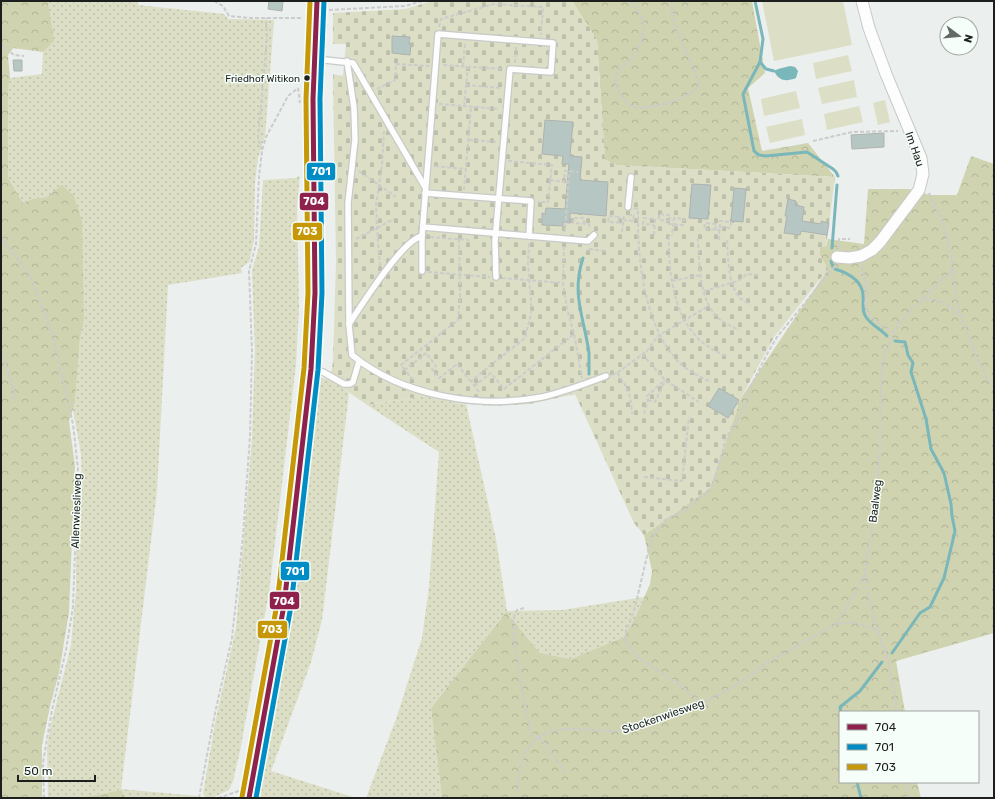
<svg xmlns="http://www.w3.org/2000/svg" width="995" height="799" font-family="Rubik,sans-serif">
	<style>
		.grass { fill: url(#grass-dots) }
		.forest { fill: url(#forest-crowns) }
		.cemetery { fill: url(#cemetery-stones) }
		.park { fill: #dcdfc5 }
		.water { fill: #7ab7bb }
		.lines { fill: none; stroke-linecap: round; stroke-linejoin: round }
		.stream { stroke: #7ab7bb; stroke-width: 3 }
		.building { fill: #b6c7c3; stroke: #aeb2b0 }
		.service-casing { stroke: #c7cac8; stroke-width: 8 }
		.minor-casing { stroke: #c7cac8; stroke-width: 13 }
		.secondary-casing { stroke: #c7cac8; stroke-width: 17 }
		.path { stroke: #cbcccb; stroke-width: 2; stroke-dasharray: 4 2; stroke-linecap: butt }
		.service { stroke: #fcfdfc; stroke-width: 5.5 }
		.minor { stroke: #fcfdfc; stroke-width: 11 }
		.secondary { stroke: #eeefed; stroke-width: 15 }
		.bus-1-casing { stroke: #f6fef9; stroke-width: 8 }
		.bus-2-casing { stroke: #f6fef9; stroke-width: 8 }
		.bus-3-casing { stroke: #f6fef9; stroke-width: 8 }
		.bus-1 { stroke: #8e224d; stroke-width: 5 }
		.bus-2 { stroke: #008dc5; stroke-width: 5 }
		.bus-3 { stroke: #c69807; stroke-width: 5 }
		.bus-dot { fill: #1c1f1d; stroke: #f6fef9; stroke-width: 1.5 }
		.labels { text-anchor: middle; stroke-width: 3; stroke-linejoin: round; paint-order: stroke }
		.bus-label { font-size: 10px; fill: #1c1f1d; stroke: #f6fef9; text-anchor: end }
		.street-label { font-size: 11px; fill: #1c1f1d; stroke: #f6fef9 }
		.line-badge { stroke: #f6fef9; stroke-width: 1.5 }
		.badge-label { font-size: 11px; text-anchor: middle; font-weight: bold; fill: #fff }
	</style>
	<defs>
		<pattern id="grass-dots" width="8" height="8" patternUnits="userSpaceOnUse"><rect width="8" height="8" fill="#dcdfc5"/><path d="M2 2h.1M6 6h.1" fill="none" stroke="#bcbfa9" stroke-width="1.8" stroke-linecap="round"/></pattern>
		<pattern id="forest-crowns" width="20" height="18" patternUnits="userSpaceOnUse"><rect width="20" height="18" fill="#d0d3b0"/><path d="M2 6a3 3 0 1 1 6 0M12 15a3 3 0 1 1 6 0" fill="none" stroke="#b2b597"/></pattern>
		<pattern id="cemetery-stones" width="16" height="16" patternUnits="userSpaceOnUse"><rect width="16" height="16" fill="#dcdfc5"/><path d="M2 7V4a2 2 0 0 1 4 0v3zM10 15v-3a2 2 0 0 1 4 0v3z" fill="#bcbfa9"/></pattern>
	</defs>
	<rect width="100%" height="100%" fill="#ebefed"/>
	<g class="grass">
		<path d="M48 1H138V5L224 14 228 19 274 20 265 136 258 158 255 182 254 241 249 262 241 268 242 273 168 285 157 491 121 789 198 796 197 798H126L121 790 80 798H48L47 749 50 728 71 645 76 589V548L82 490 81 454 73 410 75 403 80 338 84 321 82 275 47 197 32 199 23 203 8 178V88L10 78 42 74 43 52 47 47 49 10Z"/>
		<path d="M300 175 297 205 299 307 296 364 279 509 269 592 240 751 233 781 229 790 214 797 206 798 203 794 215 723 236 628 252 439 255 351 252 270 259 247 263 180 296 178Z"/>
		<path d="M319 378 330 379 349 393 322 620 311 662 271 771 356 798H255L288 633 299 555Z"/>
		<path d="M425 396 456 403 466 404 496 539 507 611 562 610 644 597 636 617 624 637 571 659 540 653 510 617 507 611 431 708 442 798H366L396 719 422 638 429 587 439 452 367 405Z"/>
	</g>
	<g class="forest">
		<path d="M1 1H48L54 41 43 52 13 48 8 55 10 78 8 89V178L23 203 32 199 47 197 62 185 74 196 82 221 84 321 80 338 75 403 69 421 75 467 69 612 59 673 51 702 42 745V798H1Z"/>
		<path d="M572 1H752L765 73 748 88 762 151 808 143 835 177 617 165 605 160 597 40Z"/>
		<path d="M971 156 994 164V633L896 661 905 712H840V782H917L921 798H442L431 708 507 611 510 617 540 653 571 659 624 637 636 616 650 584 652 571 644 535 710 488 741 398 828 269 819 254 820 246 826 247 828 239 864 244 868 189H909L930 195H957Z"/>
		<path d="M121 790 126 798H80Z"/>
	</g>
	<path class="cemetery" d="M432 1H572L597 40 605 160 617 165 835 177 826 247H820L819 254 828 269 774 337 741 398 710 488 644 535 634 523 575 394 530 404 492 406 456 403 425 396 367 405 330 379 333 362 336 261 333 74 343 76 346 44H333V13L405 9Z"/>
	<g class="park">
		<path d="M762 1H843L852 45 774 61Z"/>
		<path d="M848 55 852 71 816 79 813 63Z"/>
		<path d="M854 80 857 97 822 104 818 88Z"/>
		<path d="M796 91 800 108 764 116 761 99Z"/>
		<path d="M885 100 890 122 878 125 873 103Z"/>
		<path d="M859 106 863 122 827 130 824 114Z"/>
		<path d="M802 119 805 135 770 143 766 127Z"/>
	</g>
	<path class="water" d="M790 66 795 67 798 71 796 78C786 82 779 81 774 71L778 69Z"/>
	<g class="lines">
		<g class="stream">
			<path d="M755 1 763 39 760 62 743 94 754 151 759 155 766 156 807 152 833 169 836 172 838 176"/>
			<path d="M760 62 766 69 774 71"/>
			<path d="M832 248 837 185"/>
			<path d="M583 258C571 294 584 317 589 353 589 360 589 367 589 374"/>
			<path d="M831 261 833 267"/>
			<path d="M835 269C848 273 862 280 863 295 864 303 861 310 866 317 871 325 881 329 887 336"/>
			<path d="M892 653 920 613 930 607 944 578 955 531 952 516 951 504 944 473 931 449 926 419 911 372 913 363 908 355 905 342 895 341"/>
			<path d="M841 712 840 707 860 691 882 662"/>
			<path d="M857 782 861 798"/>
		</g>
	</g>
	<g class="building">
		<path d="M269 1H283L282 11 268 9Z"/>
		<path d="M392 36 410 37 409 44H411L410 55 392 53Z"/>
		<path d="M13 60H22V71H14Z"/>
		<path d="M545 120 573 122 570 156 582 157 580 180 608 182 606 216 570 213V223L563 222V226L542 225V213L545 214 546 208 565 209 569 164H562L563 156 542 154Z"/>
		<path d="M884 133V147L852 149 851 135Z"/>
		<path d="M692 184 711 185 708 219 689 218Z"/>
		<path d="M734 188 746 189 743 222 731 221Z"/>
		<path d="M788 199 796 201 795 205 804 207 802 221 821 224V221L829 223 827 235 801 231 800 235 784 233 787 216H785Z"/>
		<path d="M719 388 739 400 728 418 708 406Z"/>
	</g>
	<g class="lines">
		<defs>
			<g id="service">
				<path d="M316 59 353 63 425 187"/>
				<path d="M347 61 354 108 355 140 348 203 349 325 352 355C402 396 479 409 542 397 564 392 585 384 606 376"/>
				<path d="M425 193 531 201 529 236 588 241 594 235"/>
				<path d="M628 207 631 177"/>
				<path d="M423 227 529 236"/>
				<path d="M422 271V236L438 34 553 43 551 72 510 69 495 241 496 277"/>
				<path d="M349 324C361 306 402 240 422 236"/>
				<path d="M311 369 323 372 344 384H350L353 382 359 361"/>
			</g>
			<path id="minor" d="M837 257 849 258 861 256 872 250 880 242 919 190 923 174 921 158 886 74 869 28 862 1"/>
			<path id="secondary" d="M249 798 284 605 311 369 315 293 313 99 317 1"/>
		</defs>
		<use href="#service" class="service-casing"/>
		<use href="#minor" class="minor-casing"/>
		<use href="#secondary" class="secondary-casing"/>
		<g class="path">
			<path d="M214 1 223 6 229 16 251 18H303"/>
			<path d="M630 1C636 6 644 19 644 27 644 36 639 48 634 55 629 62 618 68 616 76 614 81 616 85 618 90 621 96 626 103 631 106 640 111 673 103 682 98 687 95 696 91 698 85 699 81 696 77 695 73 688 52 670 24 672 1"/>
			<path d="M329 10 405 6 423 1"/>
			<path d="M439 27 441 19 494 4 543 7 541 35"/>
			<path d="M1 45 14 55 24 56"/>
			<path d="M515 63 516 47"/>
			<path d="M443 65 502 69"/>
			<path d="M463 66 465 43"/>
			<path d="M466 85 501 88"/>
			<path d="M298 88 300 103"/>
			<path d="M377 89 395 80 396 64 429 66"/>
			<path d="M439 104 499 109"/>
			<path d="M464 106 468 66"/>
			<path d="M469 140 496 142"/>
			<path d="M813 141 852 132 898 131"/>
			<path d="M262 150 258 139 267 38 266 18"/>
			<path d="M508 161 552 165 548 202H538"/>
			<path d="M435 166 466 169"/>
			<path d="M359 171 396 197"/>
			<path d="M550 180 564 182 565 171 578 172"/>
			<path d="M464 190 471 107"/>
			<path d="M929 193 941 218 947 237 951 253 956 300 962 319 977 358 994 390"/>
			<path d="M634 208 638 209C637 257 644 331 682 365 690 372 701 377 711 382"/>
			<path d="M623 220 633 221 634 215H629"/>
			<path d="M670 221 659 220V214L670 215 669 224 683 225 684 219 674 218 672 236"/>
			<path d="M618 223 619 217 609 216 608 222 623 223"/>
			<path d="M584 224V218H574L573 223 589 224 590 229"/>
			<path d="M715 230 716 224 705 223 704 229 720 230"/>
			<path d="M565 232 569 171"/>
			<path d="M622 232 624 214"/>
			<path d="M654 235 655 219 644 218 643 224 654 225"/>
			<path d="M669 236C668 268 673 311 695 335 703 345 714 350 725 356"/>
			<path d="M430 237 469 240"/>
			<path d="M1 238 30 275 52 333 73 424 78 469 73 607 66 650 52 710 43 763 44 798"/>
			<path d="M698 238C699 262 699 299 717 317 724 323 731 326 739 330"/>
			<path d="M356 239 394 219"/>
			<path d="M719 240C719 234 720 227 720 221L731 222 730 228 720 227"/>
			<path d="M727 240C728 257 728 285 740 298 742 300 747 302 750 305"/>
			<path d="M564 246 563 283 567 308 574 334 582 378"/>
			<path d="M838 248 839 239H850"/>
			<path d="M589 249 606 251"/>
			<path d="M380 266 377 228 376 206 382 165 384 131"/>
			<path d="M862 266 867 292 865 303 870 316 884 327 894 332"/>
			<path d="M428 272 490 277"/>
			<path d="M502 278 563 283"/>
			<path d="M672 281 701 275"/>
			<path d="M704 291 738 281 747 274 759 275"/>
			<path d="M923 299C941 300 949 303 960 317"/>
			<path d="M1 350 14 391V403"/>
			<path d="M642 354 665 380 699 402"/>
			<path d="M405 370 401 365 458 320 460 297 459 239"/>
			<path d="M617 373C628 388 631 395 632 414"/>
			<path d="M612 375 617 373 647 351 659 335 709 306"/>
			<path d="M413 380 405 370 426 353 436 366 432 369 439 378 457 364 470 381"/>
			<path d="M474 386 491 373 504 389 574 334"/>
			<path d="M479 392 471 381 525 338 531 314V302L528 263 529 243"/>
			<path d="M648 400 655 402 665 381"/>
			<path d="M644 414 648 400 647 396 665 380"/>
			<path d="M644 477 682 481 689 417"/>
			<path d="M524 608 517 610 515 613 513 621 514 643 525 705 531 732 535 740"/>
			<path d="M837 624C853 620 864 624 878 632"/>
			<path d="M703 703 684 688 639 658 625 642 626 630 634 611 649 548 653 536 666 519 689 509 698 498 708 492 714 481 726 438 737 422 745 406 751 386 767 354 777 337 835 266"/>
			<path d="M897 712 888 660 878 632 870 603 865 573 876 498 880 451 881 373 886 349 899 323 911 310 952 270"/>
			<path d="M539 736 567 775"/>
			<path d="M199 798 215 713 232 638 243 536 250 436 252 351 249 271 256 244 259 176 262 151 266 137 288 96 298 88"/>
			<path d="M218 798 239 791"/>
			<path d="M518 798C515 764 528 730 566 729 583 728 601 732 618 731L703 703 733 687 765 664 835 625 859 587 864 574"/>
			<path d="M908 798V782"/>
		</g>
		<use href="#service" class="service"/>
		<use href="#minor" class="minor"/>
		<use href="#secondary" class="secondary"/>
		<defs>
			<path id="bus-1" d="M249 798 284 605 311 369 315 293 313 99 317 1"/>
			<path id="bus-2" d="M256 798 291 606 318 370 322 293 320 99 324 1"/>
			<path id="bus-3" d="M242 797 277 604 304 368 308 293 306 99 310 1"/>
		</defs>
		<use href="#bus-1" class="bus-1-casing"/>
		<use href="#bus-2" class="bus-2-casing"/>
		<use href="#bus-3" class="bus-3-casing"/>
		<use href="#bus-1" class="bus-1"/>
		<use href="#bus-2" class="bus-2"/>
		<use href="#bus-3" class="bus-3"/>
	</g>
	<circle class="bus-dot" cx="307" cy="78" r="3.5"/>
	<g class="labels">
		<g class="bus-label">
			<text x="300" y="82">Friedhof Witikon</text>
		</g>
		<g class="street-label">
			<text transform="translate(915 149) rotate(71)" y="4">Im Hau</text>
			<text transform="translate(875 501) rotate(-83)" y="4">Baalweg</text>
			<text transform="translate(76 511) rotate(-88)" y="4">Allenwiesliweg</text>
			<text transform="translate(663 716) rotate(-19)" y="4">Stockenwiesweg</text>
		</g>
	</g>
	<g class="line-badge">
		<rect x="306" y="162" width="30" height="19" rx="4" fill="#008dc5"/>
		<rect x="299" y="192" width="30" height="19" rx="4" fill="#8e224d"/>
		<rect x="292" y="222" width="31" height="19" rx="4" fill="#c69807"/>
		<rect x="280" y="561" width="30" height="20" rx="4" fill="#008dc5"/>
		<rect x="269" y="591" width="31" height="19" rx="4" fill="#8e224d"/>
		<rect x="257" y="620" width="31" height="19" rx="4" fill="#c69807"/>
	</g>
	<g class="badge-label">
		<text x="321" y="175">701</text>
		<text x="314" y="205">704</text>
		<text x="307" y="235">703</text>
		<text x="295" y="575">701</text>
		<text x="284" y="605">704</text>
		<text x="272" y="633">703</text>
	</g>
	<rect width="995" height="799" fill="none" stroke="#1c1f1d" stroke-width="4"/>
	<rect x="839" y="711" width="140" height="72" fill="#f6fef9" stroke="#9fa5a1"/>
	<rect x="847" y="724" width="20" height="6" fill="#8e224d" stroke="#9fa5a1"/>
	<text x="875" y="731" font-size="12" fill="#1c1f1d">704</text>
	<rect x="847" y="744" width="20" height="6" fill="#008dc5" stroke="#9fa5a1"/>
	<text x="875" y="751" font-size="12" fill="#1c1f1d">701</text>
	<rect x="847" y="764" width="20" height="6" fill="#c69807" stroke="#9fa5a1"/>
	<text x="875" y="771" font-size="12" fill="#1c1f1d">703</text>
	<g transform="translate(959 36) rotate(106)"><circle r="19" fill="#f6fef9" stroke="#9fa5a1"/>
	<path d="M0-3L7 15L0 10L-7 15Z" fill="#646866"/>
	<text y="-6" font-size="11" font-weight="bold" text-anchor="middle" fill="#1c1f1d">N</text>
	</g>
	<path d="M18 775v6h77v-6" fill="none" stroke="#1c1f1d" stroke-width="2"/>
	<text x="24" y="775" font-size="12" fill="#1c1f1d" stroke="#f6fef9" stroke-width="3" paint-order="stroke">50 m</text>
</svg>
